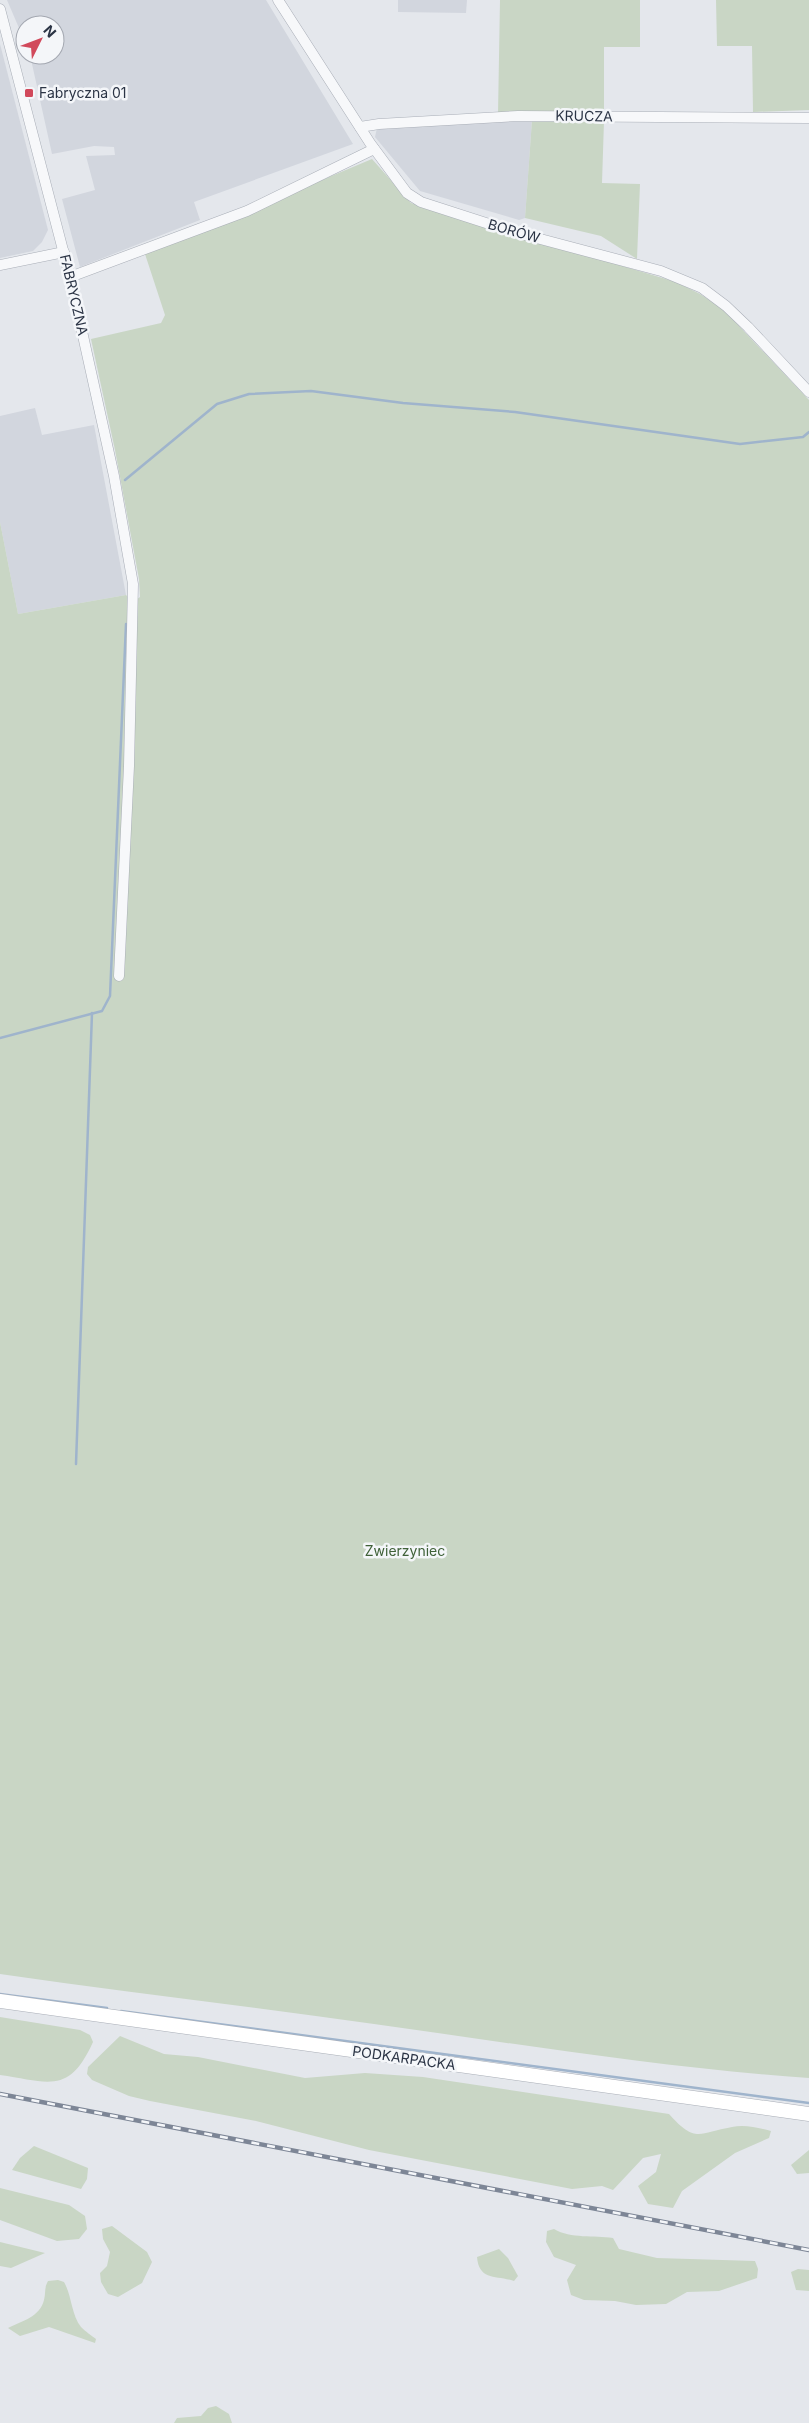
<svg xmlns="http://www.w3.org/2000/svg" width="809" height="2423" font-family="Inter,sans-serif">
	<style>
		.built { fill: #d2d6de }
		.green { fill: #c9d6c5 }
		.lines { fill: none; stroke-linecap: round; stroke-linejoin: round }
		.stream { stroke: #9fb4cc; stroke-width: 2.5 }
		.street-casing { stroke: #a9aeb7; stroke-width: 11 }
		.secondary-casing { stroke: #a9aeb7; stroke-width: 15 }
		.street { stroke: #f7f8fa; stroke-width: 10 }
		.secondary { stroke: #fff; stroke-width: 14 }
		.rail-casing { stroke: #7d8696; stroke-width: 4.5 }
		.rail { stroke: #f4f6f9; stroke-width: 2.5; stroke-dasharray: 8; stroke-linecap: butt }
		.poi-dot { fill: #d1495b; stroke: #f4f6f9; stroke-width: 2 }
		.labels { text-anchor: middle; stroke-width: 5; stroke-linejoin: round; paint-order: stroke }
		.poi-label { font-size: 14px; fill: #2b3445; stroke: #f4f6f9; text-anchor: start }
		.street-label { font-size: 14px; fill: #2b3445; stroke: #f4f6f9 }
		.park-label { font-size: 14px; fill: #3f6138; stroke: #f4f6f9 }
	</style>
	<rect width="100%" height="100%" fill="#e4e7ec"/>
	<g class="built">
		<path d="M7 0H266L353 144 194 202 200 220 80 267 62 199 95 190 86 156 115 155 114 147 94 146 52 154 30 55H55V25H25V42Z"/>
		<path d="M398 0H467L466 13 398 12Z"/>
		<path d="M0 44 48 230 42 242 33 251 0 258Z"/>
		<path d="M532 120 525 218 519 220 420 191 375 137 377 128Z"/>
		<path d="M35 408 42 435 94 425 126 595 18 614 0 522V416Z"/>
	</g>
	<g class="green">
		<path d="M500 0H640V47H604V114H498Z"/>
		<path d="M716 0H809V110L753 112 752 46H717Z"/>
		<path d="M532 120 604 121 602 183 640 184 637 259 601 236 525 218Z"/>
		<path d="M372 159 411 203 676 282 700 294 723 309 809 400V2078C663 2068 519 2044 374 2024 249 2006 124 1992 0 1974V522L18 614 126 595 133 602 140 597 139 579 115 450 91 339 161 323 165 315 145 254Z"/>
		<path d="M0 2017 80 2030 90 2035 93 2042C69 2095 49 2082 0 2075Z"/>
		<path d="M120 2036 164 2054 198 2057 305 2078 365 2073 423 2077 669 2114C696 2144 698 2133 732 2127 745 2124 758 2128 771 2131L769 2138 735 2153 682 2191 673 2208 648 2204 638 2186 656 2172 661 2154 643 2158 613 2190 602 2186 572 2189 369 2150 256 2121 150 2101 129 2096 92 2080 87 2074 88 2067Z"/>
		<path d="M34 2146 88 2168 87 2179 81 2189 12 2170 20 2158Z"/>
		<path d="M809 2150V2173L797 2174 791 2165Z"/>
		<path d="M0 2188 69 2205 85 2216 87 2229 79 2239 57 2241 0 2220Z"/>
		<path d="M112 2226 147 2252 152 2262 142 2283 118 2297 108 2294 101 2282 100 2273 107 2266 110 2252 103 2239 102 2229Z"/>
		<path d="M554 2229C571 2239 594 2235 613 2238L619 2249 657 2258 755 2261 758 2269 757 2278 719 2291 687 2292 666 2304 636 2305 615 2301 584 2300 571 2295 567 2280 576 2265 554 2257 546 2242 547 2231Z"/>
		<path d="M0 2242 45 2253 11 2268 0 2266Z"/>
		<path d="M499 2249 508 2258 518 2276 514 2281C496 2275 479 2281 477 2257Z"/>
		<path d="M798 2269 809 2270V2291L796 2290 791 2272Z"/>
		<path d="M58 2280 64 2282C72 2296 71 2314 81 2327 85 2331 92 2336 96 2339L95 2343 49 2327 20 2336 8 2328C22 2321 40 2317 44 2300 46 2292 44 2288 48 2281Z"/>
		<path d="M216 2406 229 2414 232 2423H174L177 2418 201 2416 208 2408Z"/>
	</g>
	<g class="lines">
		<g class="stream">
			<path d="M125 480 217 404 249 394 311 391 403 403 515 412 740 444 803 437 809 432"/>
			<path d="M0 1038 102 1011 110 996 126 624"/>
			<path d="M76 1464 92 1013"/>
			<path d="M0 1994 107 2008"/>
			<path d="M121 2011 809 2103"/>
		</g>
		<defs>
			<g id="street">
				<path d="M278 0 370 143 407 193 421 202 514 232 661 271 702 288 726 306 748 327 809 392"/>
				<path d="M0 9 70 277 114 476 133 584 129 766 119 976"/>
				<path d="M360 127 379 124 518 116 809 118"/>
				<path d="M0 265 64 252"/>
				<path d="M70 277 247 211 374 149"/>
			</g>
			<path id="secondary" d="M0 2001 809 2114"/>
		</defs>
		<use href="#street" class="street-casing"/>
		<use href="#secondary" class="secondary-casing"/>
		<use href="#street" class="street"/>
		<use href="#secondary" class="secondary"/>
		<defs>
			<path id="rail" d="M0 2094 809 2250"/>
		</defs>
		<use href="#rail" class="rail-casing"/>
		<use href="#rail" class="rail"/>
	</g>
	<rect class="poi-dot" x="24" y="88" width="10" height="10" rx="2.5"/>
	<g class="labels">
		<g class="poi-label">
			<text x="39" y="98">Fabryczna 01</text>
		</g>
		<g class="street-label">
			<text transform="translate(584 116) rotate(1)" y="5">KRUCZA</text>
			<text transform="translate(514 231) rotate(16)" y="5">BORÓW</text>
			<text transform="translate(74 295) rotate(77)" y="5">FABRYCZNA</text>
			<text transform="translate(404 2058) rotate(8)" y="5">PODKARPACKA</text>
		</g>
		<g class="park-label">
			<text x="405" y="1556">Zwierzyniec</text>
		</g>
	</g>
	<g transform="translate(40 40) rotate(48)"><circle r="24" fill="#f4f6f9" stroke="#a4a8b1"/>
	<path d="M0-4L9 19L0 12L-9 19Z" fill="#d1495b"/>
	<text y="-8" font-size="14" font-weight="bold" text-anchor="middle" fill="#2b3445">N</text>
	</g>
</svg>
